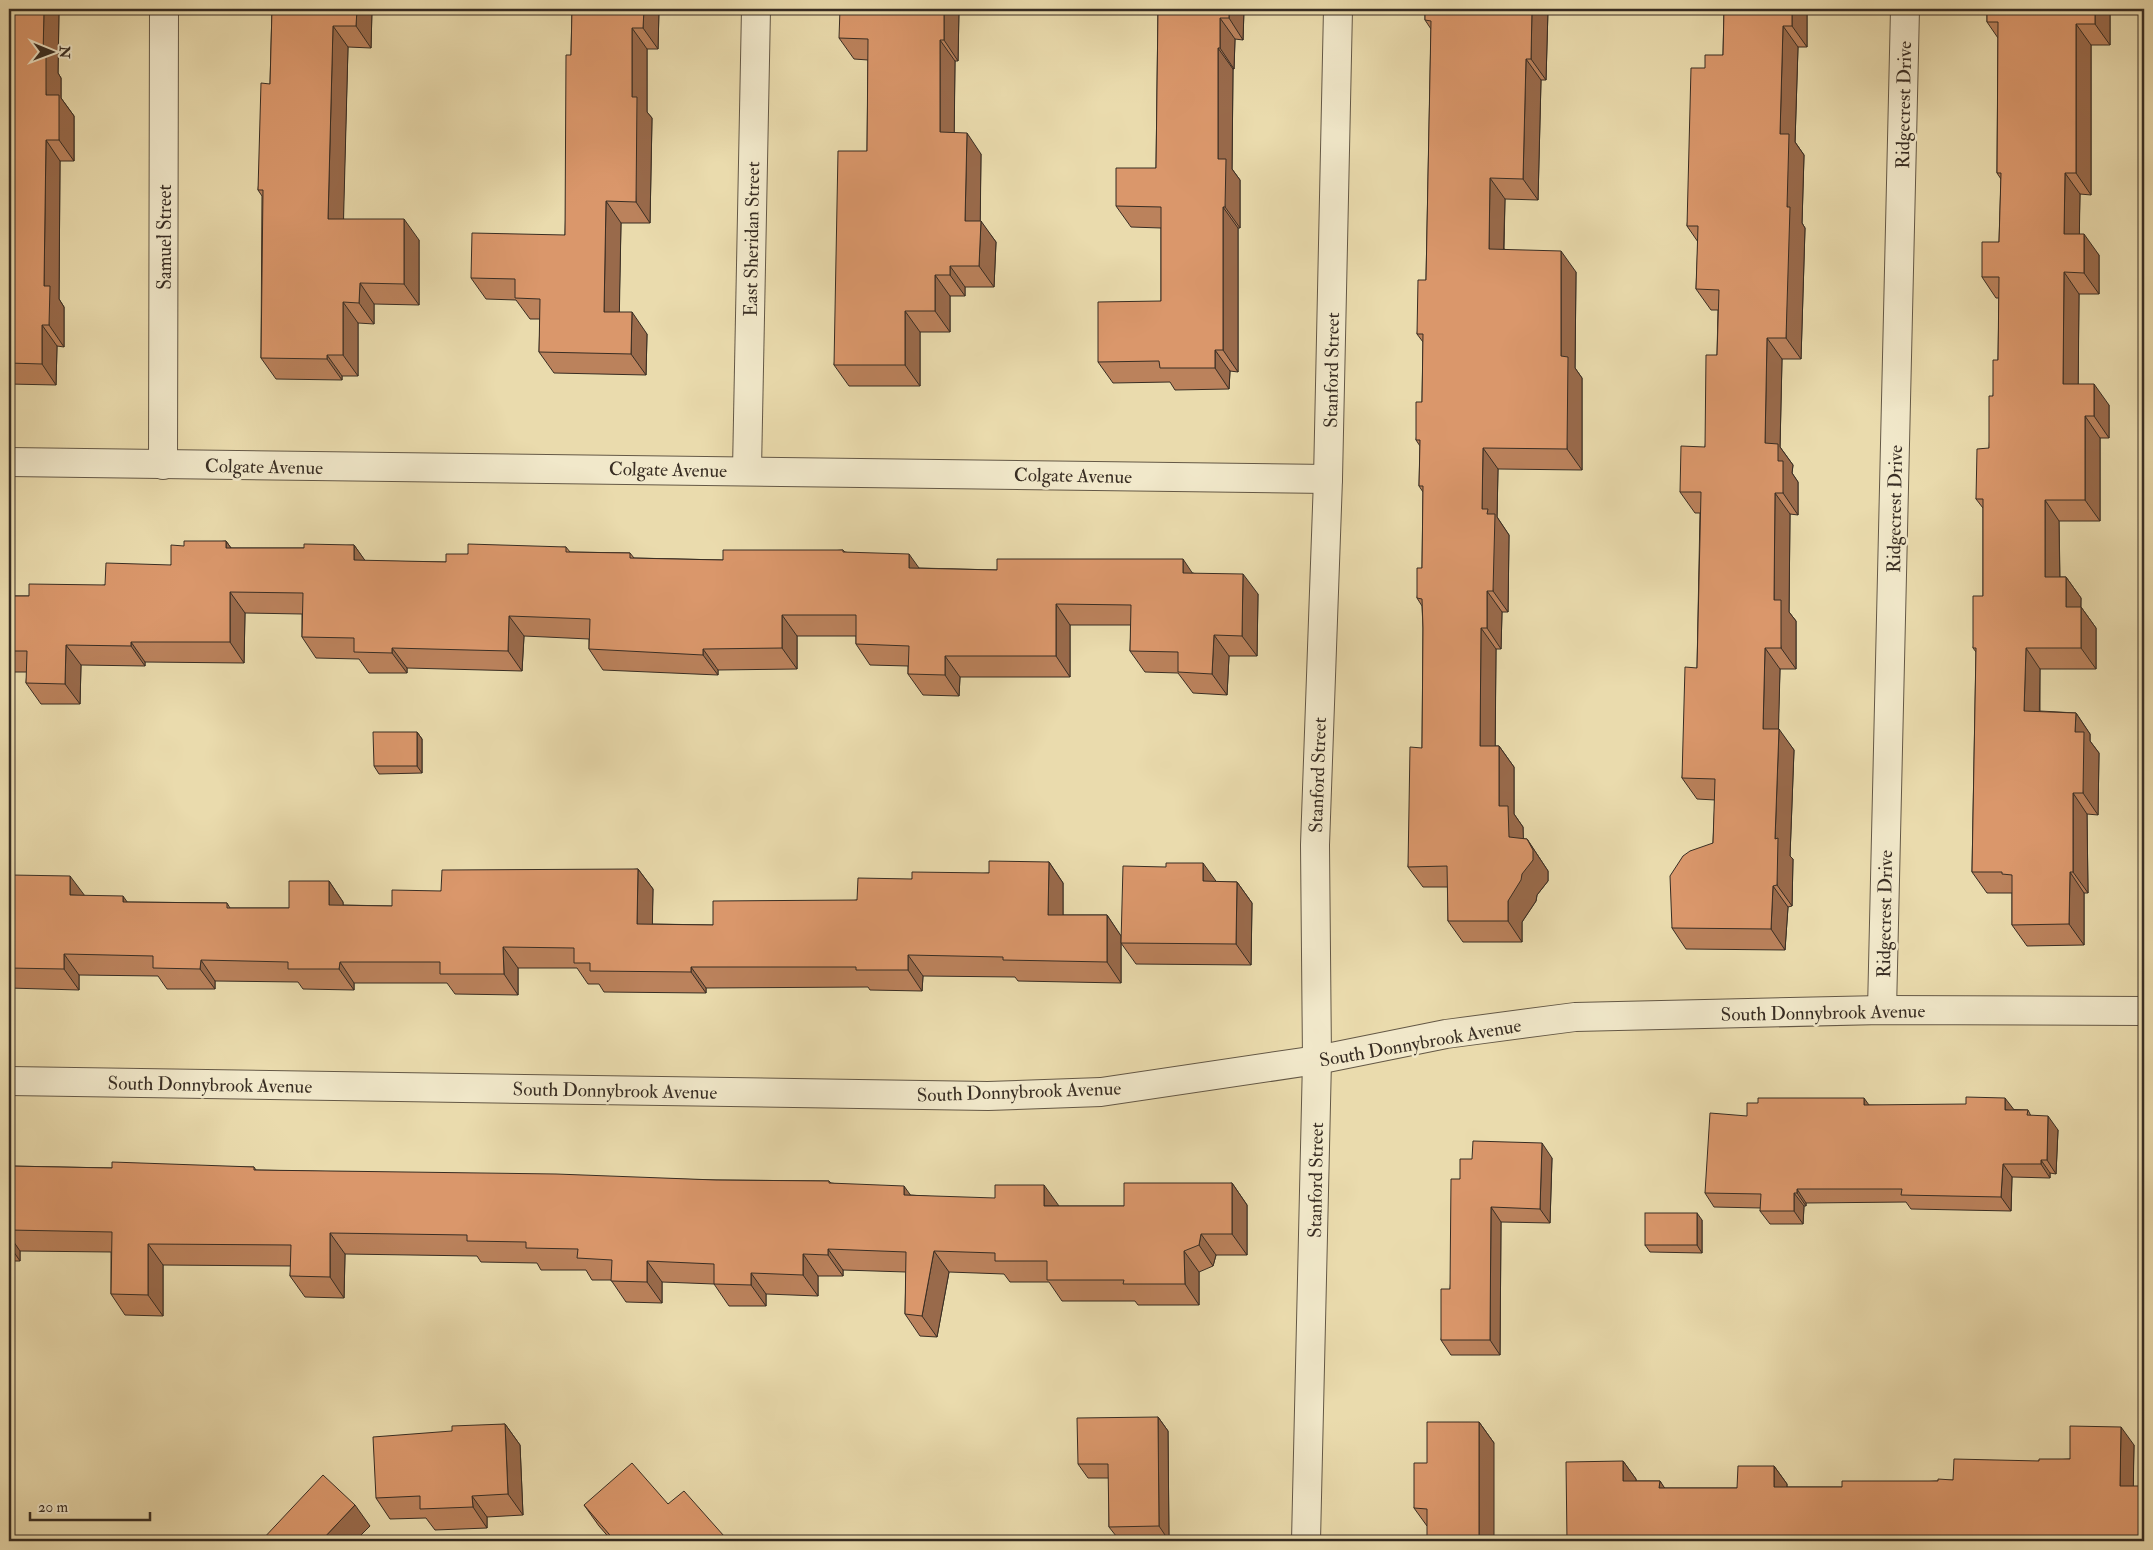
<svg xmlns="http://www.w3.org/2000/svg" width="2153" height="1550" font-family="'IM FELL Double Pica',serif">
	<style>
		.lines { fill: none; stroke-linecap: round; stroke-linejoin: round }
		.minor-casing { stroke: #645846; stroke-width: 30 }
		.minor { stroke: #f1e8ca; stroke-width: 28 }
		.wall { fill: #bb825c; stroke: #382d23 }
		.shaded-wall { fill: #996a4b; stroke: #382d23 }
		.building { fill: #da976b; stroke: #382d23 }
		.labels { text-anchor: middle; stroke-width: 5; stroke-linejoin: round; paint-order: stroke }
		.street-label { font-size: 19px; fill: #382d23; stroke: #f1e8ca }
	</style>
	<rect width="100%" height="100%" fill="#eadbad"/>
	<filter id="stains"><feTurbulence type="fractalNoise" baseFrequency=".004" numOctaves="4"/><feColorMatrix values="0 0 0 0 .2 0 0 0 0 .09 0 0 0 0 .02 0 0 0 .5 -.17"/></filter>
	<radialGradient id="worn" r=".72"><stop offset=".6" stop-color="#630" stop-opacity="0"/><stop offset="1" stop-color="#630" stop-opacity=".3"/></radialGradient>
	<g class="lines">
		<defs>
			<g id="minor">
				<path d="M9 462 1328 479"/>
				<path d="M163 465 164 9"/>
				<path d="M747 470 756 9"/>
				<path d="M1882 1010 1905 9"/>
				<path d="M9 1081 988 1096 1101 1092 1317 1060 1446 1034 1575 1017 1882 1010 2144 1011"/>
				<path d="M1306 1541 1317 1060 1315 845 1328 479 1338 9"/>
			</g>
		</defs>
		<use href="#minor" class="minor-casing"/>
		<use href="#minor" class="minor"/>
	</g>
	<g class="wall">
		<path d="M9 9H59L58 73 61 78V98L74 116V161H60L59 299 64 307V347L57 346 56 385 9 384Z"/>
		<path d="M272 9H372L371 48 348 47 343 219 419 240V305L374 304V324L358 323V376H342V380L276 379 261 358 262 196 258 190 270 84Z"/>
		<path d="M572 9H659L658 49H647V112L652 118 650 223H621L619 312 647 334 646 375 554 373 539 352 540 319H530L516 300 486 299 471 278 565 235 571 55Z"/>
		<path d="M959 9 958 61H955L954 132 981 154 980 221 996 242 994 287H965V296H950V332H920V386H849L834 365 867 151 868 60 854 59 839 38Z"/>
		<path d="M1158 9H1244L1243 40 1235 39 1234 69H1233L1232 169 1240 180V228H1238V372L1230 371 1229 389 1175 390 1170 382 1113 383 1098 362 1161 301V228L1131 227 1116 206 1156 168Z"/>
		<path d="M1425 9H1548L1546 80H1541L1538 200 1505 199 1504 249 1576 272 1575 368 1582 378V470L1498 469 1497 517 1509 535 1508 612H1502L1501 649H1496L1495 746H1499L1514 767V814L1523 827V839H1527L1548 871V881L1537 895 1536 901 1522 922V942H1463L1448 921V887H1423L1408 867 1422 748 1423 628 1422 606 1417 598 1422 568 1423 492 1419 486 1420 446 1416 440 1422 402 1423 342 1417 334 1426 280 1431 29 1425 20Z"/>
		<path d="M1724 9H1807V47H1798L1795 142 1804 155 1802 223 1805 228 1801 359H1782L1780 447 1793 465 1792 473 1798 482V515L1790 514 1789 612 1796 621V669H1780L1778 729 1794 750 1790 856 1793 859 1792 906 1788 907 1785 950 1686 949 1672 928 1713 843 1715 800 1697 799 1682 778 1697 668 1700 513H1695L1680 492 1705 447 1717 355 1718 310H1711L1696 289 1698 242 1687 226 1705 68 1723 55Z"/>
		<path d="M1987 9H2110V45H2091V195L2080 194 2079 234 2099 255V294H2079L2078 384 2109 405V438H2100V521H2059L2060 577H2066L2081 598V607L2096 628V669H2040V711L2076 713 2090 734V741L2099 753 2098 815 2087 814 2088 893H2084V945L2027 946 2012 925V893H1987L1972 872 1976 652 1973 648 1983 596V508L1976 499 1989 448 1993 396 1998 360 1999 298H1996L1982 277 1999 242 2001 179 1997 173 1998 38 1987 22Z"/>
		<path d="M226 541 231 548H304L354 545 365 561 446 562 468 554 566 547 570 552 630 553 634 558 723 560 843 550 845 552 919 568 997 570 1193 573 1258 594 1257 656H1229L1227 695 1193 693 1178 673 1145 672 1130 651 1131 625H1070V677H960L959 696 923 695 908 674V666L870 665 856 644V636H797V669L718 670V675L603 670 589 649V639L524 636 522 671 407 668V673H369L359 659 316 658 302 637V614L245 613 244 663 145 662V666L81 665 80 704H41L26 683 27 672H9V596H29L105 585 171 565 184 546Z"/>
		<path d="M417 732 422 739V773L379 774 374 766Z"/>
		<path d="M1049 862 1063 883V915H1107L1121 936V983L1018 981 1015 977 923 976 922 991 870 990 868 987 706 988V993L604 992 599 984H588L577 968H518V995L455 994 447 983H354V990L303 989 298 982 215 981V989H167L158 976 79 975V990L9 988V900L84 896 127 902 227 903 230 908H289L329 881 343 902V905L392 906 441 891 638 869 653 889 652 924 713 925 857 900 912 879 989 873Z"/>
		<path d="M1216 882H1237L1252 903 1251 965 1136 964 1121 943Z"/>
		<path d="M1869 1105 2028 1110 2031 1116 2058 1130 2056 1174 2050 1173V1178L2012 1177 2011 1211 1911 1209 1906 1202 1806 1203V1206H1804L1803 1224H1770L1760 1211 1761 1208 1714 1207 1705 1193 1747 1116Z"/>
		<path d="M1552 1158 1550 1223 1501 1222 1500 1355H1451L1441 1340 1450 1289 1460 1179 1472 1159Z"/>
		<path d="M9 1166 112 1168 254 1167 256 1170 716 1180 829 1181 831 1183 910 1195 1058 1206H1124L1232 1183 1247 1205V1255H1216L1213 1266 1199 1272V1305H1138L1135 1301H1062L1049 1282H1010L1004 1274 949 1272 937 1337 920 1336 905 1314 906 1272 843 1270V1276H818V1296L766 1294V1306H729L714 1284 662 1282V1303L626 1302 611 1280H592L586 1270H541L537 1263 481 1262 477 1256 345 1254 344 1298 305 1297 290 1276 291 1266 163 1265V1316L125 1315 111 1294V1252L20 1251V1261H9Z"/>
		<path d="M1702 1220V1253L1650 1252 1645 1245Z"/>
		<path d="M1158 1417 1168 1431 1169 1541H1120L1109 1527V1478H1088L1078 1464Z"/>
		<path d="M1479 1422 1494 1443 1427 1526 1414 1508 1427 1463Z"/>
		<path d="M505 1424 520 1445 523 1515 487 1517V1528L435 1530 426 1518 390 1519 376 1498 452 1431Z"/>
		<path d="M2134 1445 2133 1486 2144 1541H1567L1623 1461 1636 1479V1481H1660L1664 1488H1737L1774 1466 1787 1484V1487H1842L1953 1480 2039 1461 2070 1459Z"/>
		<path d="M668 1504 724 1536 727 1541H612L599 1526 584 1505Z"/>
	</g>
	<g class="shaded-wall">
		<path d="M44 9H59L58 73 61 78V98L74 116V161L59 140 46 95 43 56Z"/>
		<path d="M357 9H372L371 48 356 26Z"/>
		<path d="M644 9H659L658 49 643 28Z"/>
		<path d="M944 9H959L958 61 944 40Z"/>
		<path d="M1229 9H1244L1243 40 1229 18Z"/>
		<path d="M1532 9H1548L1546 80 1531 59Z"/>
		<path d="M1792 9H1807V47L1792 26Z"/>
		<path d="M2095 9H2110V45L2095 24Z"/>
		<path d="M1220 18 1235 39 1234 69 1220 48Z"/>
		<path d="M2076 24 2091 45V195L2076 173Z"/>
		<path d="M333 26 348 47 343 240 328 219Z"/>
		<path d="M1783 26 1798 47 1795 142 1804 155 1802 223 1805 228 1801 359 1786 338 1787 207 1780 134Z"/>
		<path d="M632 28 647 49V112L652 118 650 223 636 202 632 97Z"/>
		<path d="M940 40 955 61 954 153 940 132Z"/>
		<path d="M1218 48 1233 69 1232 169 1240 180V228L1225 207 1218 159Z"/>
		<path d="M1526 59 1541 80 1538 200 1523 179Z"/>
		<path d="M967 133 981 154 980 242 965 221Z"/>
		<path d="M46 140 60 161 59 299 64 307V347L49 325 44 286Z"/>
		<path d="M2065 173 2080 194 2079 255 2064 234Z"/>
		<path d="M1490 178 1505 199 1503 270 1489 249Z"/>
		<path d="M606 201 621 223 619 333 604 312Z"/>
		<path d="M1223 207 1238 228V372L1223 350Z"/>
		<path d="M404 219 419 240V305L404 284Z"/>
		<path d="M981 221 996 242 994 287 979 266Z"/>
		<path d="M2084 234 2099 255V294L2084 273Z"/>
		<path d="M1561 251 1576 272 1575 368 1582 378V470L1567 449 1561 356Z"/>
		<path d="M950 266 965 287V296L950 275Z"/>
		<path d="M2064 272 2079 294 2078 405 2063 384Z"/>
		<path d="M935 275 950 296V332L935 311Z"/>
		<path d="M360 283 374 304V324L359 303Z"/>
		<path d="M343 302 358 323V376L343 355Z"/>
		<path d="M905 311 920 332V386L905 365Z"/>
		<path d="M632 312 647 334 646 375 631 354Z"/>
		<path d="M42 325 57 346 56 385 42 364Z"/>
		<path d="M1767 338 1782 359 1780 447 1793 465 1792 473 1798 482V515L1783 493 1765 443Z"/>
		<path d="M1215 350 1230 371 1229 389 1215 368Z"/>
		<path d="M327 355 342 376V380L327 359Z"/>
		<path d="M2094 384 2109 405V438L2094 416Z"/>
		<path d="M2085 416 2100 438V521L2085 500Z"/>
		<path d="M1483 448 1498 469 1497 517 1509 535 1508 612 1493 591 1482 509Z"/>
		<path d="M1775 493 1790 514 1789 612 1796 621V669L1781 648 1774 600Z"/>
		<path d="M2045 500 2059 521 2060 598 2045 577Z"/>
		<path d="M226 541 241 562 226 548Z"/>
		<path d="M354 545 369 566 354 560Z"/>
		<path d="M909 554 924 575 909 568Z"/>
		<path d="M1183 559 1197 580 1183 573Z"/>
		<path d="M1243 574 1258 594 1257 656 1242 636Z"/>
		<path d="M2066 577 2081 598 2080 628 2066 607Z"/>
		<path d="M1487 591 1502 612 1501 649 1487 628Z"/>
		<path d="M230 592 245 613 244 663 230 642Z"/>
		<path d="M1056 604 1070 625V677L1056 656Z"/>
		<path d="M2081 607 2096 628V669L2081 648Z"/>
		<path d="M782 615 797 636V669L782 648Z"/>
		<path d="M509 616 524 636 522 671 508 651Z"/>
		<path d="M1481 628 1496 649 1495 767 1480 746Z"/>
		<path d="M1214 635 1229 656 1227 695 1212 674Z"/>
		<path d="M131 642 145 662V666L131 646Z"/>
		<path d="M66 645 81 665 80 704 65 684Z"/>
		<path d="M392 648 407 668V673L392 653Z"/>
		<path d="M1765 648 1780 669 1778 750 1763 729Z"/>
		<path d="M2026 648 2040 669 2039 732 2024 711Z"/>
		<path d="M703 649 718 670V675L703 655Z"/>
		<path d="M945 656 960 677 959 696 945 675Z"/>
		<path d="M2076 713 2090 734V741L2099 753 2098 815 2083 793 2075 732Z"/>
		<path d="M1779 729 1794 750 1790 856 1793 859 1792 906 1777 885 1775 839Z"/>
		<path d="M417 732 422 739V773L417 766Z"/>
		<path d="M1499 746 1514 767V814L1523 827 1524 858 1509 837 1499 806Z"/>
		<path d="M2073 793 2087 814 2088 893 2073 872Z"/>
		<path d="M1527 839 1548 871V881L1537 895 1536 901 1522 922V942L1508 921V901Z"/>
		<path d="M1049 862 1063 883V935L1048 915Z"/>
		<path d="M1203 863 1218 884 1203 881Z"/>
		<path d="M638 869 653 889 652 945 637 924Z"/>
		<path d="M2070 872 2084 893V945L2069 924Z"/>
		<path d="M70 876 85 896 70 895Z"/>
		<path d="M329 881 343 902 344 926 329 905Z"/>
		<path d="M1237 882 1252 903 1251 965 1236 944Z"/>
		<path d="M1773 886 1788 907 1785 950 1771 929Z"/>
		<path d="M123 896 137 916 123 902Z"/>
		<path d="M1107 915 1121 936V983L1107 962Z"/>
		<path d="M503 947 518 968V995L504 974Z"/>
		<path d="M64 954 79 975V990L64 969Z"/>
		<path d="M908 955 923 976 922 991 908 970Z"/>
		<path d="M201 960 215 981V989L200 969Z"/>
		<path d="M340 962 354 983V990L339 969Z"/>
		<path d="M691 967 706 988V993L691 972Z"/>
		<path d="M1864 1098 1874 1112 1864 1105Z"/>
		<path d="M2005 1098 2015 1111 2005 1110Z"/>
		<path d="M2048 1116 2058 1130 2056 1174 2047 1160Z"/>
		<path d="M1542 1143 1552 1158 1550 1223 1540 1209Z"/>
		<path d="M2041 1160 2050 1173V1178L2041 1164Z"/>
		<path d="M2003 1164 2012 1177 2011 1211 2001 1197Z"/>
		<path d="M1232 1183 1247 1205V1255L1232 1234Z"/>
		<path d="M1044 1185 1059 1206H1044Z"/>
		<path d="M904 1186 919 1207 904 1195Z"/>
		<path d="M1797 1189 1806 1203V1206L1797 1193Z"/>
		<path d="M1794 1193 1804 1206 1803 1224 1794 1211Z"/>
		<path d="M1491 1207 1501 1222 1500 1355 1490 1340Z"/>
		<path d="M1697 1213 1702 1220V1253L1697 1245Z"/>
		<path d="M330 1233 345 1254 344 1298 330 1277Z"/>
		<path d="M1201 1234 1216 1255 1213 1266 1199 1245Z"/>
		<path d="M9 1235 20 1251V1261L9 1245Z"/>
		<path d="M148 1244 163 1265V1316L148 1295Z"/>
		<path d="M828 1249 843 1270V1276L828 1255Z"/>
		<path d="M934 1251 949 1272 937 1337 922 1316Z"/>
		<path d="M1184 1251 1199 1272V1305L1185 1284Z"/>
		<path d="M803 1254 818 1276V1296L803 1275Z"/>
		<path d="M647 1261 662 1282V1303L647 1282Z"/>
		<path d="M751 1273 766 1294V1306L751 1285Z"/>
		<path d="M1158 1417 1168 1431 1169 1541 1159 1526Z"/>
		<path d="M1479 1422 1494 1443V1541H1479Z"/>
		<path d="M505 1424 520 1445 523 1515 508 1494Z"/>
		<path d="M2121 1427 2134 1445 2133 1504 2120 1486Z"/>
		<path d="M1623 1461 1636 1479V1499L1623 1481Z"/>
		<path d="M1774 1466 1787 1484 1786 1505 1774 1487Z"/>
		<path d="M1660 1481 1672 1499 1659 1488Z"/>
		<path d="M472 1496 487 1517V1528L473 1507Z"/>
		<path d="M355 1505 370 1526 355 1541H321Z"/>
	</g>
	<g class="building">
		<path d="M9 9H44L43 56 46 57V95H59V140H46L44 286H50L49 325H42V364L9 363Z"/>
		<path d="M272 9H357L356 26H333L328 219H404V284L360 283 359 303 343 302V355H327V359L261 358 263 190H258L261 83 270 84Z"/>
		<path d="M572 9H644L643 28H632V97H637L636 202 606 201 604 312H632L631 354 539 352 540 299 515 298V279L471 278 472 233 565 235 566 55H571Z"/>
		<path d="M840 9H944V40H940V132L967 133 965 221H981L979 266H950V275H935V311H905V365H834L838 151H867L868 39 839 38Z"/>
		<path d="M1158 9H1229V18H1220V48H1218V159H1226L1225 207H1223V350H1215V368H1160L1159 361 1098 362V302L1161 301V207L1116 206V168H1156Z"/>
		<path d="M1425 9H1532L1531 59H1526L1523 179 1490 178 1489 249 1561 251V356L1568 357 1567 449 1483 448 1482 509H1488L1487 514H1495L1493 591H1487V628H1481L1480 746H1499V806H1508L1509 837 1527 839 1533 850V860L1522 874 1521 880 1508 901V921H1448L1447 866 1408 867 1410 747 1422 748 1423 628 1422 599 1417 598V568H1422L1423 486H1419L1420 440H1416V402H1422L1423 334H1417L1418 280H1426L1431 21 1425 20Z"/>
		<path d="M1724 9H1792V26H1783L1780 134H1789L1787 207H1790L1786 338H1767L1765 443 1778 444V461H1783V493H1775L1774 600H1781V648H1765L1763 729H1779L1775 839 1778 838 1777 885 1773 886 1771 929 1672 928 1670 876 1683 856 1690 851 1713 843 1715 779 1682 778 1685 667 1697 668 1701 492H1680L1681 446 1705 447 1706 355H1717L1719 290 1696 289 1698 226H1687L1691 68H1705V55H1723Z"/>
		<path d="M1987 9H2095V24H2076V173H2065L2064 234H2084V273L2064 272 2063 384H2094V416H2085V500H2045V577H2066V607H2081V648H2026L2024 711 2076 713 2075 732H2084L2083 793H2073V872H2070L2069 924 2012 925V875L2002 874V872H1972L1976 648H1973V596H1983V499H1976L1977 449 1989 448V396H1993V360H1998L1999 277H1982V242H1999L2001 173H1997L1998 22H1987Z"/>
		<path d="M184 541H226V548H304V544L354 545V560L446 562V554H468V544L566 547V552L630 553V558L723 560V550H843V552L909 554V568L997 570V559H1183V573L1243 574 1242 636 1214 635 1212 674 1178 672V652L1130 651 1131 605 1056 604V656H945V675L908 674 909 646 856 644V615H782V648L703 649V655L589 649 590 619 509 616 508 651 392 648V653L354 652V638L302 637 303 593 230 592V642H131V646L66 645 65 684 26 683 27 651H9V596H29V584L105 585 106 563 171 565V545L184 546Z"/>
		<path d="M373 732H417V766H374Z"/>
		<path d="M989 861 1049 862 1048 915H1107V962L1003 960V957L908 955V970H856V967H691V972L590 971V963H574V948L503 947 504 974H440V962H340L339 969H288V962L201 960 200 969 153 968V956L64 954V969L9 968V900H10L11 875 70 876V895L123 896V902L227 903V908H289V881H329V905L392 906V890L441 891 442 870 638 869 637 924 713 925V901L857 900 858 878 912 879V872L989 873Z"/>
		<path d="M1166 863H1203V881L1237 882 1236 944 1121 943 1123 866 1166 867Z"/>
		<path d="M1966 1097 2005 1098V1110H2028L2027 1115 2048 1116 2047 1160H2041V1164H2003L2001 1197 1901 1195 1902 1189H1797V1193H1794V1211H1760L1761 1194 1705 1193 1710 1113 1747 1116V1103H1758V1098H1864V1105L1966 1104Z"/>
		<path d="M1473 1141 1542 1143 1540 1209 1491 1207 1490 1340H1441V1289H1450L1451 1179H1460V1159H1472Z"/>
		<path d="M112 1162 254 1167V1170L556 1174 716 1180 829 1181V1183L904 1186V1195L995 1198V1185H1044V1206H1124V1183H1232V1234H1201L1199 1245 1184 1251 1185 1284H1123L1124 1280H1047V1261H995V1253L934 1251 922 1316 905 1314 906 1252 828 1249V1255L803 1254V1275L751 1273V1285L714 1284V1264L647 1261V1282L611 1281 612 1260 577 1258 578 1249 526 1248V1242L467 1241V1235L330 1233V1277L290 1276 291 1245 148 1244V1295L111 1294 112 1232 9 1230V1166L112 1168Z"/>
		<rect x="1645" y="1213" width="52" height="32"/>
		<path d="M1158 1417 1159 1526 1109 1527 1108 1464H1078L1077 1418Z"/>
		<path d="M1427 1422H1479V1541H1427V1509L1414 1508V1463H1427Z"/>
		<path d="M505 1424 508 1494 472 1496 473 1507 420 1509V1496L376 1498 373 1437 452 1431V1426Z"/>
		<path d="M2070 1426 2121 1427 2120 1486H2144V1541H1751L1750 1536 1661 1538V1540L1567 1541 1566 1462 1623 1461V1481H1660L1659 1488H1737L1738 1466H1774V1487H1842V1481H1938V1479L1953 1480 1954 1459 2039 1461V1459H2070Z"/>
		<path d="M632 1463 668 1504 684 1491 724 1536 719 1541H615L584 1505Z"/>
		<path d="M323 1475 355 1505 321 1541H261Z"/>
	</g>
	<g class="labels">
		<g class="street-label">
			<text transform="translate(1903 105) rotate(-89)" y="7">Ridgecrest Drive</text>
			<text transform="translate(164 237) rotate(-90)" y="7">Samuel Street</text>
			<text transform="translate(751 239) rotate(-89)" y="7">East Sheridan Street</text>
			<text transform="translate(1331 370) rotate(-89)" y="7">Stanford Street</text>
			<text transform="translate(264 466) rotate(1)" y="7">Colgate Avenue</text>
			<text transform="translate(668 469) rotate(1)" y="7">Colgate Avenue</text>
			<text transform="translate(1073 475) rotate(1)" y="7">Colgate Avenue</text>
			<text transform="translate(1894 509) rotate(-89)" y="7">Ridgecrest Drive</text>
			<text transform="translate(1317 775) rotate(-88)" y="7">Stanford Street</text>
			<text transform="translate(1884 914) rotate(-89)" y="7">Ridgecrest Drive</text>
			<text transform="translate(1823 1012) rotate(-1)" y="7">South Donnybrook Avenue</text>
			<text transform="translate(1420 1042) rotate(-10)" y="7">South Donnybrook Avenue</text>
			<text transform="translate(210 1084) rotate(1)" y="7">South Donnybrook Avenue</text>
			<text transform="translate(615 1090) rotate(1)" y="7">South Donnybrook Avenue</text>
			<text transform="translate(1019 1091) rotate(-2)" y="7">South Donnybrook Avenue</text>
			<text transform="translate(1315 1180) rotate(-89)" y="7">Stanford Street</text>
		</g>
	</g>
	<rect width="2153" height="1550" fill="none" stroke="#eadbad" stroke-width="30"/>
	<rect x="10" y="10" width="2133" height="1530" fill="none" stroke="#382d23" stroke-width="2.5"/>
	<rect x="15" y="15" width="2123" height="1520" fill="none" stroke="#382d23"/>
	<g transform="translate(52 52) rotate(91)" stroke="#f1e8ca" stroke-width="4" paint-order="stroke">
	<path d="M0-4L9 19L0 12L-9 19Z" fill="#382d23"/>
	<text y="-8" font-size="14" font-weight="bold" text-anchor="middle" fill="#382d23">N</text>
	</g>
	<path d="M30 1512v8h120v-8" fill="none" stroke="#382d23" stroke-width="2.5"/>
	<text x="38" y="1512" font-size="15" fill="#382d23" stroke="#f1e8ca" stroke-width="4" paint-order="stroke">20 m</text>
	<rect width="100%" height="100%" filter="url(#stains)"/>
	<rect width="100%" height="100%" fill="url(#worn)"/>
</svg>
